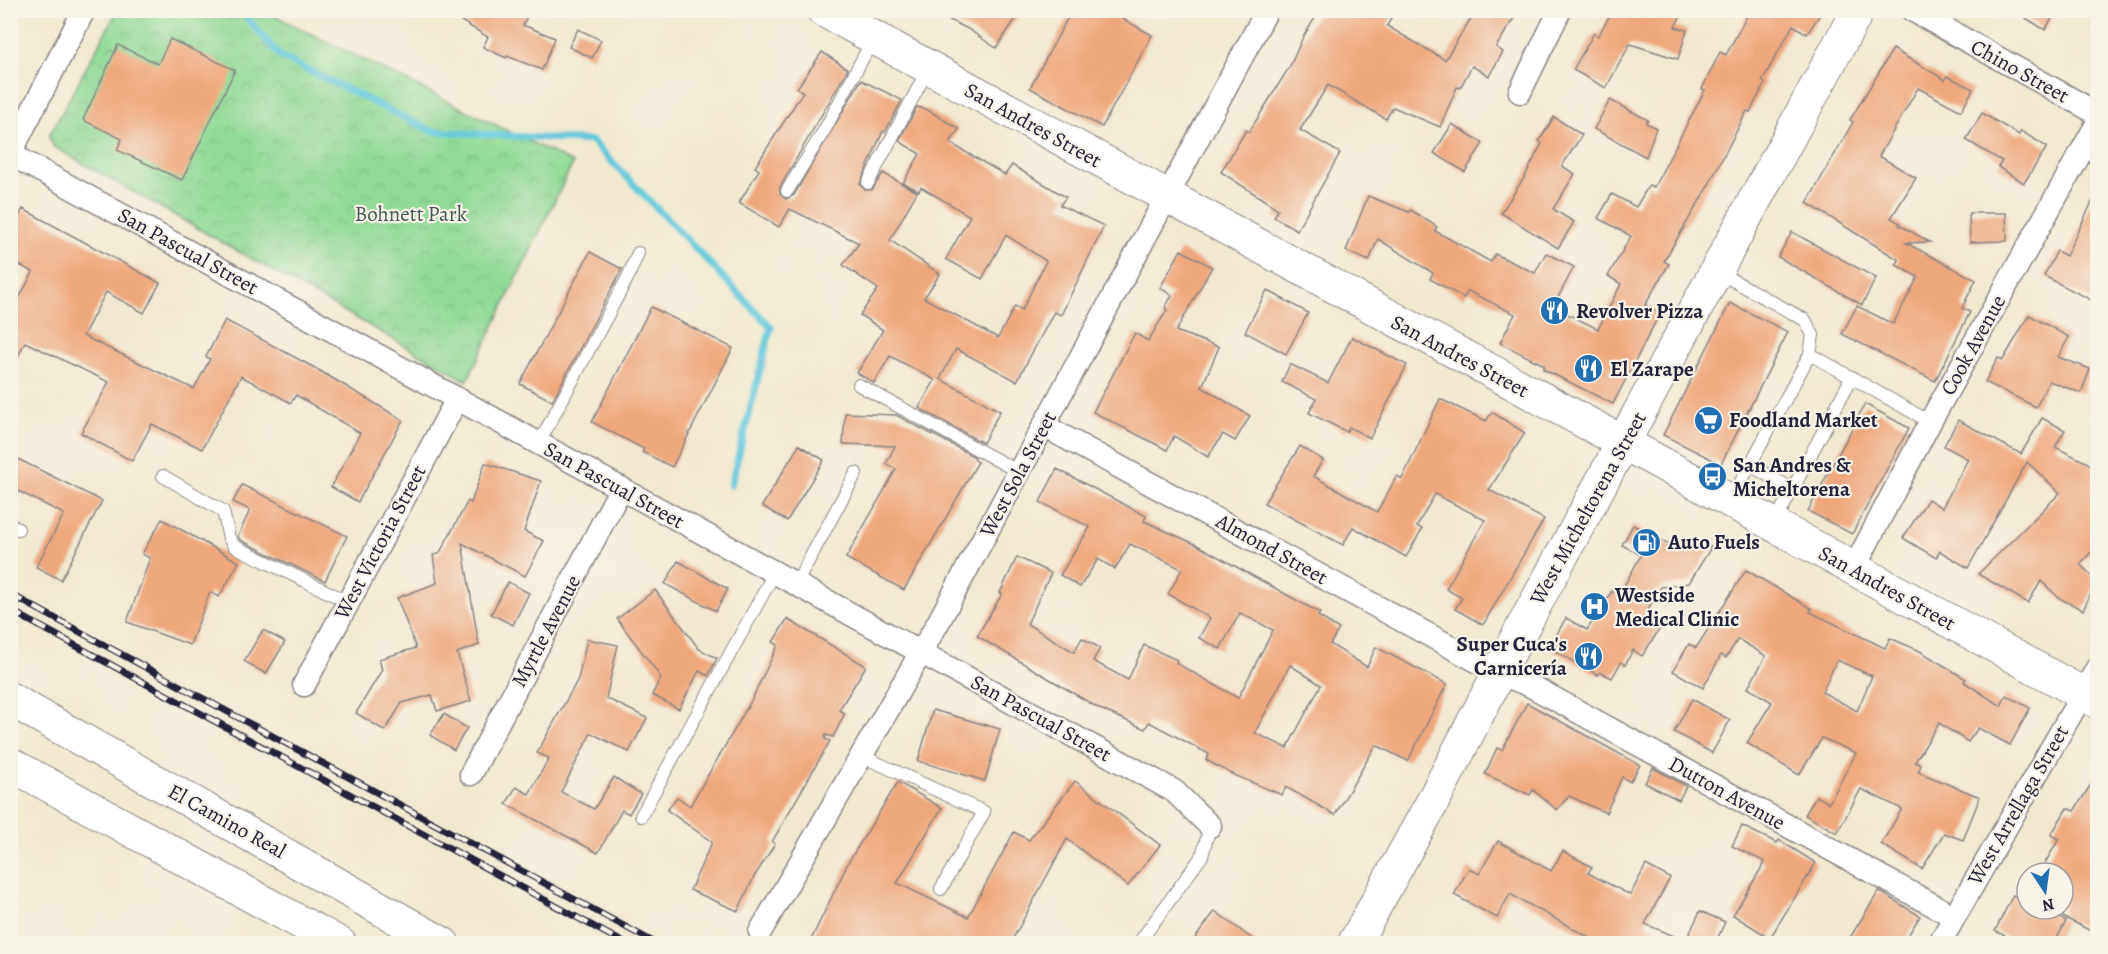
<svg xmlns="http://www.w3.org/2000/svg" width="2108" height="954" font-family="Alegreya,serif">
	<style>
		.park { fill: url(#park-crowns); stroke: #5a7e68; stroke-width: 1.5 }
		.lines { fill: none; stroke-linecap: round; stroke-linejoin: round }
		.stream { stroke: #5fc8da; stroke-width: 7 }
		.building { fill: #eea77b; fill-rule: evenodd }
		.lane-casing { stroke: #8a8586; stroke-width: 14 }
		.street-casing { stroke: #8a8586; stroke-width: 25 }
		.secondary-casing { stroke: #8a8586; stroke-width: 35 }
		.highway-casing { stroke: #8a8586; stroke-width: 35 }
		.lane { stroke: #fff; stroke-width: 12 }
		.street { stroke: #fff; stroke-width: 22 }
		.secondary { stroke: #fff; stroke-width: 33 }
		.highway { stroke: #fff; stroke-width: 33 }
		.rail-casing { stroke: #22223b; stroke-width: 7 }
		.rail { stroke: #f7f3e8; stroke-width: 4.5; stroke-dasharray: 14; stroke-linecap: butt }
		.labels { text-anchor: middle; stroke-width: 4.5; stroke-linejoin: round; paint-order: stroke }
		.street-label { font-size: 21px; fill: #22223b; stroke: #f7f3e8 }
		.park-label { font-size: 21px; fill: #435956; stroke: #f7f3e8 }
		.poi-label { font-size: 21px; font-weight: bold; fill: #22223b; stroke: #f7f3e8; text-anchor: start }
	</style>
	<defs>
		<pattern id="park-crowns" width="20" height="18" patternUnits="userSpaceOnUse" patternTransform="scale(1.5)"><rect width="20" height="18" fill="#91da95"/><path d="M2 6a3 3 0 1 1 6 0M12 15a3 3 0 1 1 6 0" fill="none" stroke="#7dbb81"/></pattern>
	</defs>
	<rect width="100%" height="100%" fill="#f7f3e8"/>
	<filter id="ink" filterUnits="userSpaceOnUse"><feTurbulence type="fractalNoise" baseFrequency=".0167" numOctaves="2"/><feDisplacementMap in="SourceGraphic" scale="12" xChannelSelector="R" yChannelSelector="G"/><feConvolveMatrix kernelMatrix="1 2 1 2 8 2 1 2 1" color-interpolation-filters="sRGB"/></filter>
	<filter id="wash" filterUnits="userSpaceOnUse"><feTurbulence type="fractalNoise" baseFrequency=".008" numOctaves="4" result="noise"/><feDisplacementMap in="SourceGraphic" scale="24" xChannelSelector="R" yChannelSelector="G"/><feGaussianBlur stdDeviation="1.35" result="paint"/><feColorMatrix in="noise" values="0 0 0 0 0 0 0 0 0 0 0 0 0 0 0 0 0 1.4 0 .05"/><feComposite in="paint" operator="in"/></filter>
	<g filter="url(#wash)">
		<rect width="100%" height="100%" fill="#f1e8d0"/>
		<path class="park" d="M117 11H265L573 163 467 381 54 147 49 136Z"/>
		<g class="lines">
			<path class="stream" d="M240 10 281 57 432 131 592 141 771 327 731 485"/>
		</g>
		<g id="blocks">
			<g class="building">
				<path d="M443 10H530L523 25 555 38 542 70 507 56 506 58 483 47 488 37Z"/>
				<path d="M929 10H1022L996 48 968 29Z"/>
				<path d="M1072 10H1107L1152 35 1102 127 1030 88Z"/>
				<path d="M1320 10H1395L1387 26 1445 60 1476 10H1519L1496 47 1503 52 1489 76 1472 66 1460 88 1457 87 1440 127 1393 107 1386 119 1328 85 1300 130 1340 153 1297 230 1274 217 1278 209 1221 172 1246 130 1249 132 1290 66 1303 37Z"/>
				<path d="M1613 10H1684L1675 27 1687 30 1678 59 1630 44 1606 88 1573 70 1594 33 1598 36Z"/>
				<path d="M1750 10H1823L1807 34 1793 25 1762 81 1765 83 1750 112 1747 111 1707 188 1664 261 1669 264 1645 305 1660 313 1613 404 1543 369 1544 365 1500 343 1515 314 1468 291 1464 298 1430 279 1433 273 1378 239 1369 261 1346 251 1368 196 1409 212 1411 210 1437 227 1435 231 1491 262 1495 254 1535 273 1546 253 1574 267 1553 307 1598 329 1621 284 1608 276 1631 236 1598 218 1612 194 1636 207 1649 185 1654 187 1705 90 1702 89 1720 52 1726 55Z"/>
				<path d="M2013 10H2057L2045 30Z"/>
				<path d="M578 29 601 40 592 58 569 47Z"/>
				<path d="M170 39 235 70 182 180 117 150 122 139 83 120 118 45 158 64Z"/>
				<path d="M1893 49 1945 80 1947 76 1973 89 1961 111 1918 88 1879 156 1916 178 1891 218 1900 223 1899 225 1930 242 1906 243 1976 280 1962 308 1970 312 1935 381 1842 334 1857 306 1893 324 1918 277 1896 265 1899 260 1807 203 1853 122 1850 120Z"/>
				<path d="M822 52 848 69 780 187V194L786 199 794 195 861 80 902 100 885 132 883 131 860 184 865 190H872L883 173 917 192 890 240 940 274 924 298 998 338 1015 306 1022 310 1046 261 1006 235 982 279 946 259 970 216 921 187 919 191 903 183 920 154 899 141 917 107 928 110 959 129 950 143 1005 175 1012 165 1066 197 1060 205 1104 226 1061 315 1054 312 1017 381 956 349 940 379 1000 411 983 443 919 408 935 380 890 356 874 383 857 373 883 330 860 315 878 289 843 265 859 243 790 209 779 227 739 203 759 170 755 167 803 92 797 88Z"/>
				<path d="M1610 100 1648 120 1646 123 1656 128 1646 157 1594 129Z"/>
				<path d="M1982 113 2019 135 2021 131 2047 147 2024 183 1998 167 2002 161 1966 140Z"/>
				<path d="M1554 117 1582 135 1562 166 1575 174 1553 209 1574 222 1558 248 1501 213 1525 176 1542 143 1539 141Z"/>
				<path d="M1452 124 1483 143 1465 172 1434 153Z"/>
				<path d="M2097 192V303L2044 276 2057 251 2066 256Z"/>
				<path d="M23 209 160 283 144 313 106 292 83 336 194 389 210 359 206 357 225 320 315 368 403 420 358 502 331 487 360 433 296 395 291 403 241 376 202 449 152 424 132 461 81 433 109 382 25 342 10 373V302L16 304 33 272 10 260V233Z"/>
				<path d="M1969 213H2006L2007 241 1970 242Z"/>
				<path d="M1792 232 1876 278 1862 305 1778 257Z"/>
				<path d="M1181 250 1212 267 1176 331 1219 347 1202 387 1250 416 1235 441 1223 434 1208 457 1174 436 1167 450 1093 412 1135 333 1148 341 1167 310 1165 308 1172 295 1160 288Z"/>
				<path d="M590 252 622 269 552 401 520 384Z"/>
				<path d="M1267 290 1308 313 1286 354 1245 332Z"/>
				<path d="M1730 303 1788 332 1721 464 1663 435Z"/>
				<path d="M651 307 733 348 672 467 642 452 644 449 592 422Z"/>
				<path d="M2029 315 2069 337 2058 357 2090 369 2081 393 2049 381 2036 407 1985 382 1998 358 2003 360Z"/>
				<path d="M1352 337 1407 365 1370 438 1349 427 1347 432 1309 413 1316 399 1282 382 1290 364 1328 383Z"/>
				<path d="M1440 399 1486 421 1492 412 1525 433 1489 490 1544 519 1483 625 1455 609 1462 598 1446 589 1485 520 1435 494 1417 526 1422 529 1406 557 1353 527 1343 545 1264 503 1300 446 1323 460 1313 476 1377 512 1397 476 1402 479Z"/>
				<path d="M1865 404 1909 428 1852 534 1808 511Z"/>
				<path d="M845 413 896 415 975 457 974 459 978 462 904 590 846 558 896 469 886 464 895 446 843 444Z"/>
				<path d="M2042 418 2065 430 2055 447 2088 463 2097 472V546L2080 564 2097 581 2083 610 2059 598 2041 581 2028 603 1978 574 2060 493 2027 462 1968 568 1940 551 1936 558 1903 538 1928 499 1942 508 1968 459 1944 446 1958 420 2021 454Z"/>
				<path d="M799 445 824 460 787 521 762 506Z"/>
				<path d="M10 455 102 501 61 580 36 567 64 514 10 487Z"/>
				<path d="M485 463 541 481 524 531 544 541 525 576 462 543 479 645 457 653 471 701 437 711 432 695 402 703 385 731 356 713 382 670 379 659 416 648 397 598 437 583 433 555 439 554 468 501 471 503Z"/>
				<path d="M1057 469 1146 516 1144 521 1195 544 1320 613 1318 616 1339 629 1330 644 1367 667 1376 647 1447 684 1408 761 1376 745 1335 815 1286 787 1282 795 1234 775 1206 760 1209 754 1149 722 1145 729 1100 709 977 636 1002 594 1000 593 1017 557 1051 573 1027 624 1074 652 1082 638 1100 648 1093 661 1128 680 1144 645 1177 660 1176 663 1238 698 1273 630 1240 613 1220 649 1199 638 1210 618 1168 594 1182 569 1130 544 1115 569 1098 559 1080 587 1060 575 1090 527 1040 502ZM1290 665 1321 685 1287 748 1255 733Z"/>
				<path d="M242 485 347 536 325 581 240 540 238 536 250 510 233 502Z"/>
				<path d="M162 519 239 562 219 597 210 592 190 645 127 622 150 558 142 554Z"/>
				<path d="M1633 525 1680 551 1712 546 1689 583 1661 587 1646 613 1663 624 1642 656 1633 650 1625 665 1621 662 1612 678 1600 672 1598 675 1549 648 1566 618 1587 630 1612 591 1619 595 1641 555 1622 545Z"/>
				<path d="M678 561 728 589 716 611 665 584Z"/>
				<path d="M1746 570 1812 609 1810 612 1885 648 1890 638 1920 651 1966 679 1964 682 2001 706 2006 695 2030 708 2010 745 1978 728 1968 742 1939 723 1915 762 1921 765 1918 772 1980 797 1963 840 1944 833 1922 869 1881 844 1902 809 1861 789 1837 833 1805 815 1816 796 1829 803 1856 753 1822 738 1799 775 1747 743 1772 702 1748 688 1766 656 1738 639 1726 658 1721 655 1703 688 1673 671 1689 644 1696 648ZM1837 660 1872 676 1857 711 1822 692Z"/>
				<path d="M508 582 529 593 513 625 491 614Z"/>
				<path d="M655 590 699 649 717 658 708 676 699 671 679 709 652 695 661 677 617 619Z"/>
				<path d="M787 619 866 666 839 710 845 713 833 737 826 735 825 739 830 741 772 842 775 844 754 877 738 911 690 890 712 842 667 810 677 797 690 806 750 703 778 645 773 642Z"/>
				<path d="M263 630 285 642 266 674 244 661Z"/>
				<path d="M587 639 618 645 606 698 647 718 629 752 591 733 561 792 594 809 614 777 641 794 629 814 622 810 598 853 506 804 516 787 529 794 549 758 537 753 578 679Z"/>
				<path d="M1692 699 1730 720 1712 753 1674 732Z"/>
				<path d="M1527 703 1640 765 1630 782 1622 777 1606 813 1569 796 1557 810 1533 790 1530 795 1485 774 1497 748 1502 750Z"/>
				<path d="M933 710 1000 729 985 781 918 761Z"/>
				<path d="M444 714 467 728 454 750 430 735Z"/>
				<path d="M1653 768 1686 786 1679 800 1645 783Z"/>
				<path d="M2097 775V934L2063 917V873H2039L2059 839 2051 835 2067 808 2074 811Z"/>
				<path d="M1075 781 1160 845 1128 886 1067 839 1010 944H809L849 861 898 782 942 808 897 883 968 917 1014 832 1029 840Z"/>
				<path d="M1742 826 1777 843 1779 840 1816 863 1770 938 1733 915 1765 862 1732 846Z"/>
				<path d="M1498 841 1551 871 1563 851 1592 867 1588 873 1630 895 1646 865 1670 878 1645 924 1686 941 1700 911 1725 922 1715 944H1601L1510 894 1497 918 1454 895 1469 868 1479 874Z"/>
				<path d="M1879 891 1920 916 1903 944H1846Z"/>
				<path d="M2013 895 2027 902V909H2042L2066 921 2054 944H2021L1995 931Z"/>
				<path d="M1215 911 1259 944H1191Z"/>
			</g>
		</g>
	</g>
	<g filter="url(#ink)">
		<use href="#blocks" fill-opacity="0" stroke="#8a8586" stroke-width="1.5"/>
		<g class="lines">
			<defs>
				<g id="lane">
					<path d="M868 183 928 69"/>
					<path d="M787 191 825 129 873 39"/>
					<path d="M1716 271 1805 320 1813 335 1810 354 1731 500"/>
					<path d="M1810 354 1930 422"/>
					<path d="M859 385 1019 472"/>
					<path d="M539 443 628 277 638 253"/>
					<path d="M1750 465 1792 489"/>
					<path d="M163 476 223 511 229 538 234 546 348 602"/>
					<path d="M10 524 18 529"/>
					<path d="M1774 524 1852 377"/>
					<path d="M796 584 856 473"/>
					<path d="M862 756 984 812 941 889"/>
					<path d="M641 816 775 572"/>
					<path d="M1138 944 1202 856 1210 826"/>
				</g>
				<g id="street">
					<path d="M84 10 10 154 1174 791 1210 826"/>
					<path d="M1912 10 2098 114"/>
					<path d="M1520 92 1560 10"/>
					<path d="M1044 426 1499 673 1531 686 1953 916"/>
					<path d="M1853 570 1930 422 2098 122"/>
					<path d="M304 685 457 399"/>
					<path d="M471 774 621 488"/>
					<path d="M760 932 939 621 1267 10"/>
					<path d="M1939 944 2098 667"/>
				</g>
				<g id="secondary">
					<path d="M823 10 1624 443 2098 702"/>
					<path d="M1354 944 1432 803 1512 647 1858 10"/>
				</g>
				<g id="highway">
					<path d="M10 699 443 944"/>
					<path d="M10 764 340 944"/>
				</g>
			</defs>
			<use href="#lane" class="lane-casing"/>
			<use href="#street" class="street-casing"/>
			<use href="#secondary" class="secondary-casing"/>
			<use href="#highway" class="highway-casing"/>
			<use href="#lane" class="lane"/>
			<use href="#street" class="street"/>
			<use href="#secondary" class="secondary"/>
			<use href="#highway" class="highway"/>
			<defs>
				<g id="rail">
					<path d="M10 594 657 944"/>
					<path d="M10 610 626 944"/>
				</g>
			</defs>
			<use href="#rail" class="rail-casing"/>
			<use href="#rail" class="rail"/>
		</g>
	</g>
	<defs>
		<symbol id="restaurant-disc" viewBox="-11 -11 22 22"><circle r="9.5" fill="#1f6fb2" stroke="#f7f3e8"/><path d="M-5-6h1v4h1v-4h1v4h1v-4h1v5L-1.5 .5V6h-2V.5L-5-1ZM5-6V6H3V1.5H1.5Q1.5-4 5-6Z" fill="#fff"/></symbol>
		<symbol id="supermarket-disc" viewBox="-11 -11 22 22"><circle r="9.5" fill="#1f6fb2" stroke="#f7f3e8"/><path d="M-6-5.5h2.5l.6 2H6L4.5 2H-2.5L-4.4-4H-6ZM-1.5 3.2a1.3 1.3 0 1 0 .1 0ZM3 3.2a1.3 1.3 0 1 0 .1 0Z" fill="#fff"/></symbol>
		<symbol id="bus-disc" viewBox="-11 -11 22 22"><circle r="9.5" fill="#1f6fb2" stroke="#f7f3e8"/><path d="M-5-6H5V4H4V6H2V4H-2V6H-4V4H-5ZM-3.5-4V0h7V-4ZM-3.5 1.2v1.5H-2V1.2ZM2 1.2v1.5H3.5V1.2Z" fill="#fff"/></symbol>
		<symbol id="fuel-disc" viewBox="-11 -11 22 22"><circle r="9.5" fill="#1f6fb2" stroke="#f7f3e8"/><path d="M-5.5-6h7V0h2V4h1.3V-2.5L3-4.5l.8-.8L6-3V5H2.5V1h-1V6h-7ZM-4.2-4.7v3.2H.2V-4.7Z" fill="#fff"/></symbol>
		<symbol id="hospital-disc" viewBox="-11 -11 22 22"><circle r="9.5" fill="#1f6fb2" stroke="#f7f3e8"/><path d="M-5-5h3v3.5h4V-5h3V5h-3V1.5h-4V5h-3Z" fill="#fff"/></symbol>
	</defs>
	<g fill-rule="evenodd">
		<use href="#restaurant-disc" x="1538" y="294" width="33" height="33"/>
		<use href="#restaurant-disc" x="1572" y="352" width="33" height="33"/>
		<use href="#supermarket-disc" x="1692" y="404" width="33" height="33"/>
		<use href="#bus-disc" x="1696" y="460" width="33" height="33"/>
		<use href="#fuel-disc" x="1630" y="526" width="33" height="33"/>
		<use href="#hospital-disc" x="1578" y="590" width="33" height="33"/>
		<use href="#restaurant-disc" x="1572" y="640" width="33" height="33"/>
	</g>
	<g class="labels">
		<g class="street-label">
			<text transform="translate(2020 71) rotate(29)" y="7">Chino Street</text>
			<text transform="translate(1033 125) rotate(29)" y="7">San Andres Street</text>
			<text transform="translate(188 251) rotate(29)" y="7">San Pascual Street</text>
			<text transform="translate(1973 345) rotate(-61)" y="7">Cook Avenue</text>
			<text transform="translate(1460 356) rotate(28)" y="7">San Andres Street</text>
			<text transform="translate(1018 474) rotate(-62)" y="7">West Sola Street</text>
			<text transform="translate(614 485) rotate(29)" y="7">San Pascual Street</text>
			<text transform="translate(1588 508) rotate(-61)" y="7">West Micheltorena Street</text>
			<text transform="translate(380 542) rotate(-62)" y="7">West Victoria Street</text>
			<text transform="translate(1272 549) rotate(29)" y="7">Almond Street</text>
			<text transform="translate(1887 588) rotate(29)" y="7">San Andres Street</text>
			<text transform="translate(546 631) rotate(-62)" y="7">Myrtle Avenue</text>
			<text transform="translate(1041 718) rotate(29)" y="7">San Pascual Street</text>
			<text transform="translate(1727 793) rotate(29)" y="7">Dutton Avenue</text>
			<text transform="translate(2018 805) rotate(-60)" y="7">West Arrellaga Street</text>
			<text transform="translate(227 821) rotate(29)" y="7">El Camino Real</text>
		</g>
		<g class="park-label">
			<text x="411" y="221">Bohnett Park</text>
		</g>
		<g class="poi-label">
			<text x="1576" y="318">Revolver Pizza</text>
			<text x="1610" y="376">El Zarape</text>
			<text x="1729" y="427">Foodland Market</text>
			<text x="1733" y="472">San Andres &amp;<tspan x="1733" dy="24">Micheltorena</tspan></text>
			<text x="1668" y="549">Auto Fuels</text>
			<text x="1615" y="602">Westside<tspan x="1615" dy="24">Medical Clinic</tspan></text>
			<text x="1567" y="651" text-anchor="end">Super Cuca's<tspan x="1567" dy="24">Carnicería</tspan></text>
		</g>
	</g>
	<rect width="2108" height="954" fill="none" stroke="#f7f3e8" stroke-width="36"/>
	<g transform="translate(2045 891) rotate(167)"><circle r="28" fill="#f7f3e8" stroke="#a29fa3" stroke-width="1.5"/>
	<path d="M0-4.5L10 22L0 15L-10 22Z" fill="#1f6fb2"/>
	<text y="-9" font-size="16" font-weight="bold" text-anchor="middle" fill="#22223b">N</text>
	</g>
</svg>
